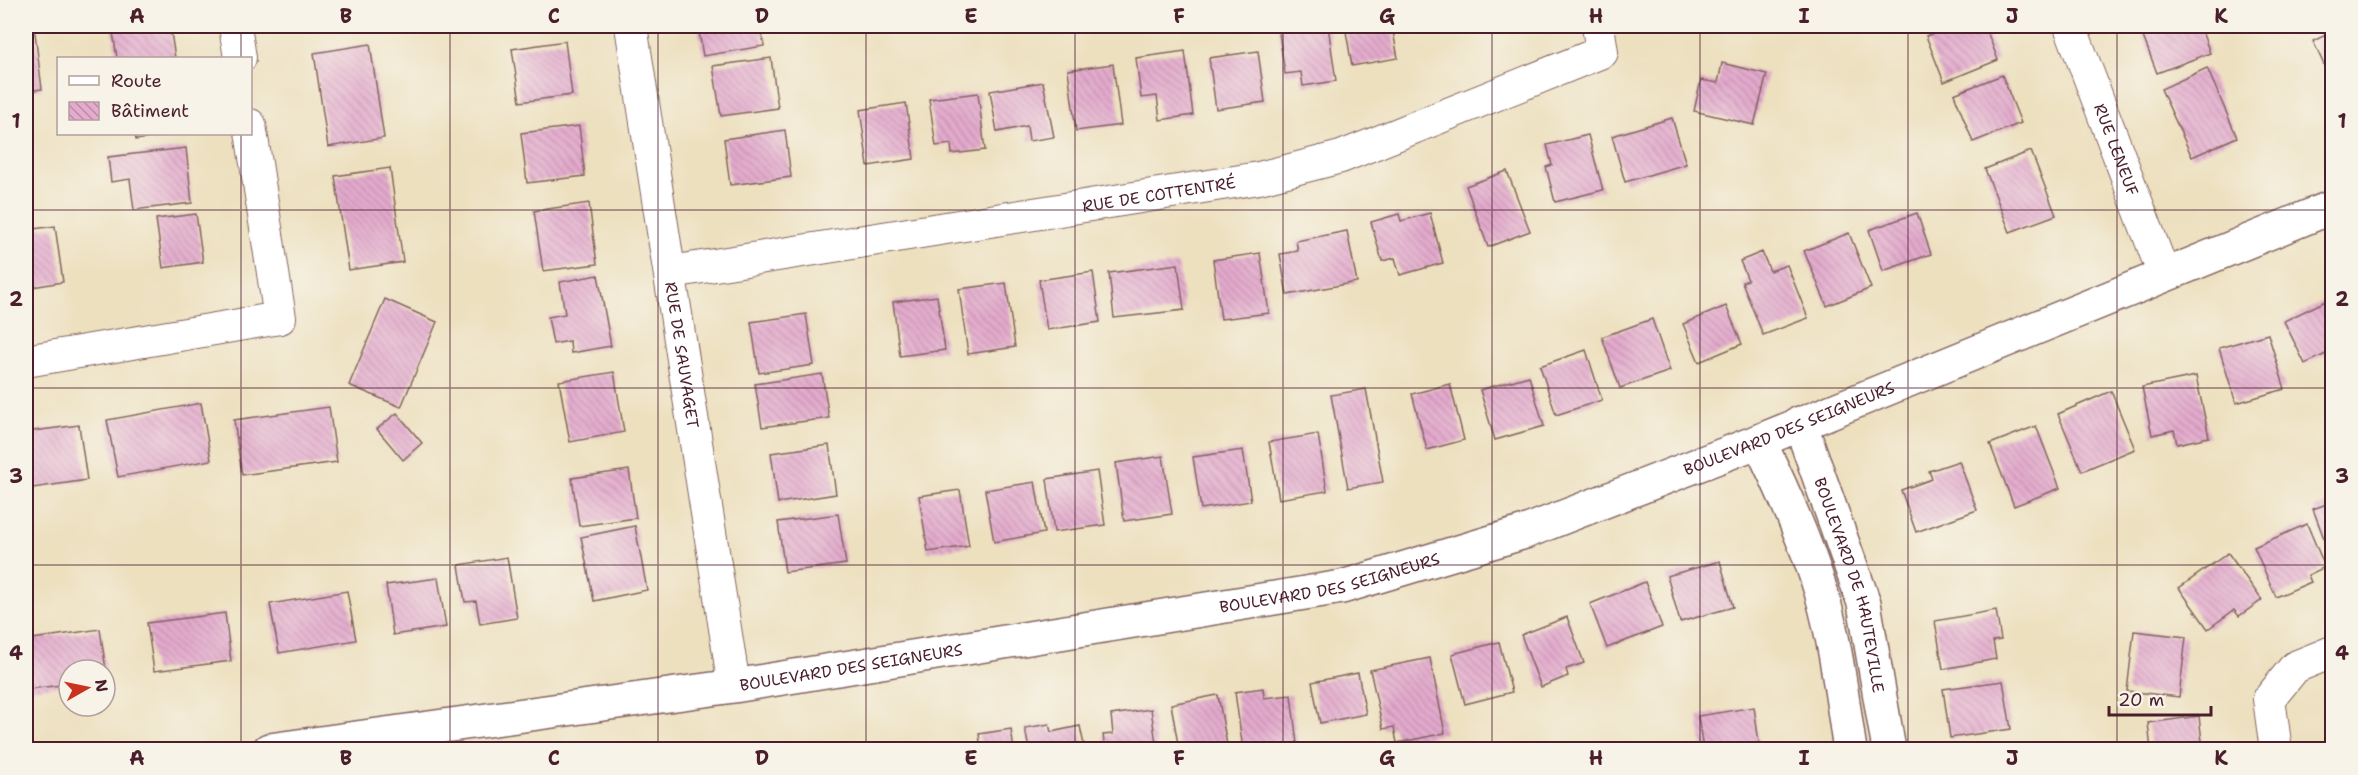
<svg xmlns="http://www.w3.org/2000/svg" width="2358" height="775" font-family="'Shantell Sans',sans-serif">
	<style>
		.building { fill: url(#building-back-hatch) }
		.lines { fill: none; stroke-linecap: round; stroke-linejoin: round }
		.minor-casing { stroke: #83635f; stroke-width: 34 }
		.tertiary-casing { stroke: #83635f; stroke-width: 36 }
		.minor { stroke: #fff; stroke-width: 32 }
		.tertiary { stroke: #fff; stroke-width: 33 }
		.grid { fill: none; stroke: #4a1f2b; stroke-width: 1.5; stroke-opacity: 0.55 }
		.labels { text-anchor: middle; stroke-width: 4.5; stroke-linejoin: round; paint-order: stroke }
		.street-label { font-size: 16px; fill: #4a1f2b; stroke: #f7f3e8 }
		.neatline { fill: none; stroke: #4a1f2b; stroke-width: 2 }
		.grid-label { font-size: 20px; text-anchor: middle; font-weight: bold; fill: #4a1f2b }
	</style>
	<defs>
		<pattern id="building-back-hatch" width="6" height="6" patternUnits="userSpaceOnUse" patternTransform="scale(1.5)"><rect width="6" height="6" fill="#e4abce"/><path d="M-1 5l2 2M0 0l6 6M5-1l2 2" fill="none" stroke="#bb8ba7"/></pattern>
	</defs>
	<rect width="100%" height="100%" fill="#f7f3e8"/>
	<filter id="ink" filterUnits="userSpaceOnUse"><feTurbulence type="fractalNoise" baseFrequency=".0167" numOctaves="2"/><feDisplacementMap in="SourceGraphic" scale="12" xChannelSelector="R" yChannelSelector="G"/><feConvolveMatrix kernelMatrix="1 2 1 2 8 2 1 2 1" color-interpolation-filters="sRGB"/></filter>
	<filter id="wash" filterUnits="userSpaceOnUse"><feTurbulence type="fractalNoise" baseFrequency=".008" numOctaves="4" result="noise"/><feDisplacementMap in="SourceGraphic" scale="24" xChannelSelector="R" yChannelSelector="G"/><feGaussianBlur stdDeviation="1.35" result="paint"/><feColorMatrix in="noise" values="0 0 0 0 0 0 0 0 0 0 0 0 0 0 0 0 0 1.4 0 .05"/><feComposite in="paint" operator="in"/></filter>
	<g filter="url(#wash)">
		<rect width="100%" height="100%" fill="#ede0bf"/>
		<g id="blocks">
			<g class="building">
				<path d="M112 26H146L147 29 170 26 175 58H117Z"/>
				<path d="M698 26H761L764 46 703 56Z"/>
				<path d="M1278 26H1328L1336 81 1303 86 1301 72 1285 74Z"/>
				<path d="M1345 26H1392L1398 58 1352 66Z"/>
				<path d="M1945 26H1985L1998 60 1944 82 1926 36 1946 28Z"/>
				<path d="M2139 26H2200L2210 53 2157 73Z"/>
				<path d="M2332 32V82L2313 41Z"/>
				<path d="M35 33 42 89 26 91V34Z"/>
				<path d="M565 41 572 95 520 102 512 49Z"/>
				<path d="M370 44 384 138 328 147 314 53Z"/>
				<path d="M1185 51 1193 115 1160 120 1157 96 1141 98 1136 58Z"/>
				<path d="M1258 51 1265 102 1216 109 1209 58Z"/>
				<path d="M771 58 778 108 721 116 713 66Z"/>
				<path d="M1722 63 1767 74 1754 125 1694 111 1701 80 1718 83Z"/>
				<path d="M1113 64 1121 125 1076 131 1068 70Z"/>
				<path d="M2207 68 2237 137 2192 157 2161 89Z"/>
				<path d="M2002 75 2021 123 1973 142 1954 94Z"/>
				<path d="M1043 82 1054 137 1029 141 1027 126 997 132 990 91Z"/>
				<path d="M978 93 985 150 952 154 951 144 936 146 929 99Z"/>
				<path d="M906 103 914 159 868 166 860 110Z"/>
				<path d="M1672 118 1686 164 1625 182 1612 136Z"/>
				<path d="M579 126 585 176 527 183 521 133Z"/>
				<path d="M785 130 791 177 730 185 724 139Z"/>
				<path d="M135 134H170L171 135 136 140Z"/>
				<path d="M1588 135 1603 190 1555 202 1546 167 1552 165 1547 145Z"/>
				<path d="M186 148 192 203 134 210 130 179 111 182 108 157Z"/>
				<path d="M2031 151 2056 215 2010 232 1985 169Z"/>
				<path d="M390 168 403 262 349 270 335 176Z"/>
				<path d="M1507 171 1530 231 1488 247 1466 186Z"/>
				<path d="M589 203 597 264 543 271 534 211Z"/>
				<path d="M1430 213 1443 263 1400 275 1395 258 1382 261 1371 222 1399 214 1401 221Z"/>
				<path d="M1917 213 1931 254 1883 271 1869 230Z"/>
				<path d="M196 214 203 262 163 268 156 219Z"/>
				<path d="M55 226 63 282 26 288V230Z"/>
				<path d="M1347 231 1357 282 1287 295 1280 254 1298 251 1296 241Z"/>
				<path d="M1849 233 1871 288 1827 306 1804 251Z"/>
				<path d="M1762 252 1770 271 1787 265 1808 318 1763 335 1742 282 1748 280 1740 261Z"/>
				<path d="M1260 253 1269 313 1221 319 1213 260Z"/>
				<path d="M1178 264 1184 310 1114 318 1109 273Z"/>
				<path d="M1093 272 1100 322 1047 330 1039 280Z"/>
				<path d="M598 275 611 346 571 353 570 341 553 344 548 317 565 314 560 282Z"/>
				<path d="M1006 283 1015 347 968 354 959 289Z"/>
				<path d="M937 296 945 350 900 356 893 302Z"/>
				<path d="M2332 298V351L2305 364 2284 321Z"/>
				<path d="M385 299 437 322 401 407 349 385Z"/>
				<path d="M1726 306 1742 344 1699 362 1683 324Z"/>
				<path d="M806 314 814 365 759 373 751 322Z"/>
				<path d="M1652 319 1670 371 1620 388 1602 337Z"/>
				<path d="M2268 334 2285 389 2236 403 2219 348Z"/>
				<path d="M1586 350 1602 400 1556 415 1540 366Z"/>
				<path d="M614 372 624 432 570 442 559 381Z"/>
				<path d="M822 374 829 418 762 427 755 384Z"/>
				<path d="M1529 376 1544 426 1495 440 1480 390Z"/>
				<path d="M2196 376 2209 437 2177 444 2174 430 2152 435 2142 387Z"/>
				<path d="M1450 384 1464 440 1427 450 1412 394Z"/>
				<path d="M1366 389 1383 482 1348 488 1331 395Z"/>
				<path d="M2111 391 2135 449 2082 471 2058 414Z"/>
				<path d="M201 403 211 460 118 477 107 420Z"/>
				<path d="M329 407 337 462 242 475 234 420Z"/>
				<path d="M397 413 422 443 403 460 377 429Z"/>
				<path d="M79 425 87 480 26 489V432Z"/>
				<path d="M2036 426 2060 488 2014 506 1990 444Z"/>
				<path d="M1318 434 1327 491 1279 499 1269 442Z"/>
				<path d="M829 445 836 494 778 503 771 453Z"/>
				<path d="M1243 450 1251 501 1201 509 1193 457Z"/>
				<path d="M1163 456 1172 514 1124 521 1116 463Z"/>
				<path d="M1959 461 1977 510 1916 532 1901 490 1932 479 1929 471Z"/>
				<path d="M629 470 636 518 579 526 572 478Z"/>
				<path d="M1097 471 1105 525 1054 532 1047 479Z"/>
				<path d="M1035 482 1044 533 994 542 985 490Z"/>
				<path d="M960 490 969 546 928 552 919 496Z"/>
				<path d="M2332 502V560L2313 509Z"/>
				<path d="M838 514 846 564 785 572 778 522Z"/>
				<path d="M2307 524 2325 567 2308 575 2311 582 2276 597 2254 547Z"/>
				<path d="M635 526 647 590 594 601 581 537Z"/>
				<path d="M2228 553 2262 600 2239 616 2234 610 2208 629 2179 588Z"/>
				<path d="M507 557 517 618 480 624 476 601 465 602 459 565Z"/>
				<path d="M1720 561 1733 607 1680 622 1667 576Z"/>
				<path d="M438 578 446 627 393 635 386 585Z"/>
				<path d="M1645 582 1662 627 1607 648 1590 604Z"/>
				<path d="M347 591 356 640 279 653 270 604Z"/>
				<path d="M1996 610 2001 640 1993 641 1996 659 1943 669 1935 621Z"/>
				<path d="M225 613 231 661 154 671 147 623Z"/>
				<path d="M1567 617 1584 663 1566 669 1568 676 1541 687 1521 635Z"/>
				<path d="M100 629 106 670H69V684L30 689 26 640Z"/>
				<path d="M2134 631 2186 637 2179 697 2127 691Z"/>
				<path d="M1499 642 1512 692 1465 704 1452 654Z"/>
				<path d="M1430 658 1445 733 1397 743 1394 727 1383 729 1370 670Z"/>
				<path d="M1358 673 1366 714 1320 723 1312 682Z"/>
				<path d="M2003 681 2011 729 1950 738 1943 689Z"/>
				<path d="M1263 688 1264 698 1291 695 1297 743 1243 750 1235 692Z"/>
				<path d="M1218 695 1228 750H1179L1171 704Z"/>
				<path d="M1754 707 1760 750H1703L1698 716Z"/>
				<path d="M1151 709 1157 750H1105L1103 735 1113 734 1111 715Z"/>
				<path d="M2199 716 2203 750H2151L2148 723Z"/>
				<path d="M1049 724 1051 732 1080 726 1085 750H1029L1025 728Z"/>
				<path d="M1011 729 1014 750H981L979 734Z"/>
			</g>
		</g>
	</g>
	<g filter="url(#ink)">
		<use href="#blocks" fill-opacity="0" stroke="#83635f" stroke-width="1.5"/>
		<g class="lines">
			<defs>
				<g id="minor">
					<path d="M235 26 240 58"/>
					<path id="s1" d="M631 26 734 686"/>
					<path id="s2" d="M2070 26 2164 275"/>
					<path id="s3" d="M671 272 1259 178 1341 157 1602 52 1598 26"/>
					<path d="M26 361 280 318 250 125"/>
					<path d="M2276 750 2269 699 2295 667 2332 652"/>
				</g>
				<g id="tertiary">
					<path id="s4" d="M1800 423 1864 603 1889 750"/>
					<path d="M1759 441C1782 488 1807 544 1822 595 1836 645 1842 698 1850 750"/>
					<path id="s5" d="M269 750 734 686 1342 587 1525 532 1759 441 2332 207"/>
				</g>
			</defs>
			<use href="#minor" class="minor-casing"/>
			<use href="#tertiary" class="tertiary-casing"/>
			<use href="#minor" class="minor"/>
			<use href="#tertiary" class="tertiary"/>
		</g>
	</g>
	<path class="grid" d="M241 26V58M450 26V750M658 26V750M866 26V750M1075 26V750M1283 26V750M1492 26V750M1700 26V750M1908 26V750M2117 26V750M241 134V750M26 210H2332M26 388H2332M26 565H2332"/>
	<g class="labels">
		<g class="street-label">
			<text dy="6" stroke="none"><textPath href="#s2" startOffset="132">RUE LENEUF</textPath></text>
			<text dy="6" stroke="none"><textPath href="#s3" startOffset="494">RUE DE COTTENTRÉ</textPath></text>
			<text dy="6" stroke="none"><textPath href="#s1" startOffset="333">RUE DE SAUVAGET</textPath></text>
			<text dy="6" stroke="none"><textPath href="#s5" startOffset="1560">BOULEVARD DES SEIGNEURS</textPath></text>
			<text dy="6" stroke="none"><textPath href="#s5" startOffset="1074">BOULEVARD DES SEIGNEURS</textPath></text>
			<text dy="6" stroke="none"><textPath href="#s4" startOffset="170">BOULEVARD DE HAUTEVILLE</textPath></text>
			<text dy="6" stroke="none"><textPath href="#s5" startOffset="588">BOULEVARD DES SEIGNEURS</textPath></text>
		</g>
	</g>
	<rect width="2358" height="775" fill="none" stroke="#f7f3e8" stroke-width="66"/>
	<rect x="57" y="57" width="195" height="78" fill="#f7f3e8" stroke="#b29e9c" stroke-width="1.5"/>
	<rect x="69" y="76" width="30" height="9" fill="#ffffff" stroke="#b29e9c" stroke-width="1.5"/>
	<text x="111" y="87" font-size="18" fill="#4a1f2b">Route</text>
	<rect x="69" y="102" width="30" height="18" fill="url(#building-back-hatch)" stroke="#b29e9c" stroke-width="1.5"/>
	<text x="111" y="117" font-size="18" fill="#4a1f2b">Bâtiment</text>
	<g transform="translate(87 688) rotate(81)"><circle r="28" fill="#f7f3e8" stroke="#b29e9c" stroke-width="1.5"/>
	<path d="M0-4.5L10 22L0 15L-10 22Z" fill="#c8321e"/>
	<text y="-9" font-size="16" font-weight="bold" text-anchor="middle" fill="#4a1f2b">N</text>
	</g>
	<path d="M2109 706v9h102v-9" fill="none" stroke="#4a1f2b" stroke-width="3"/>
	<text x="2118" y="706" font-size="18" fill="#4a1f2b" stroke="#f7f3e8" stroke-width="4.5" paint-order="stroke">20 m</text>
	<rect x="33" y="33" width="2292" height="709" class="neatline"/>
	<g class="grid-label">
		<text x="137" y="23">A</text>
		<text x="346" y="23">B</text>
		<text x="554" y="23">C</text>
		<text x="762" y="23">D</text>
		<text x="971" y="23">E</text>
		<text x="1179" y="23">F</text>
		<text x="1387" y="23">G</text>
		<text x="1596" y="23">H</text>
		<text x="1804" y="23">I</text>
		<text x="2012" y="23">J</text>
		<text x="2221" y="23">K</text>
		<text x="16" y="128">1</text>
		<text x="2342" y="128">1</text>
		<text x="16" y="306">2</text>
		<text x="2342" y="306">2</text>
		<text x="16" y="483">3</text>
		<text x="2342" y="483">3</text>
		<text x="16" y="660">4</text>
		<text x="2342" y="660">4</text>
		<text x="137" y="765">A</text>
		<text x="346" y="765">B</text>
		<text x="554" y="765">C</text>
		<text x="762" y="765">D</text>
		<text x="971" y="765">E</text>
		<text x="1179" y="765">F</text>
		<text x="1387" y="765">G</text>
		<text x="1596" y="765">H</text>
		<text x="1804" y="765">I</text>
		<text x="2012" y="765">J</text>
		<text x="2221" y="765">K</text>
	</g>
</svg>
